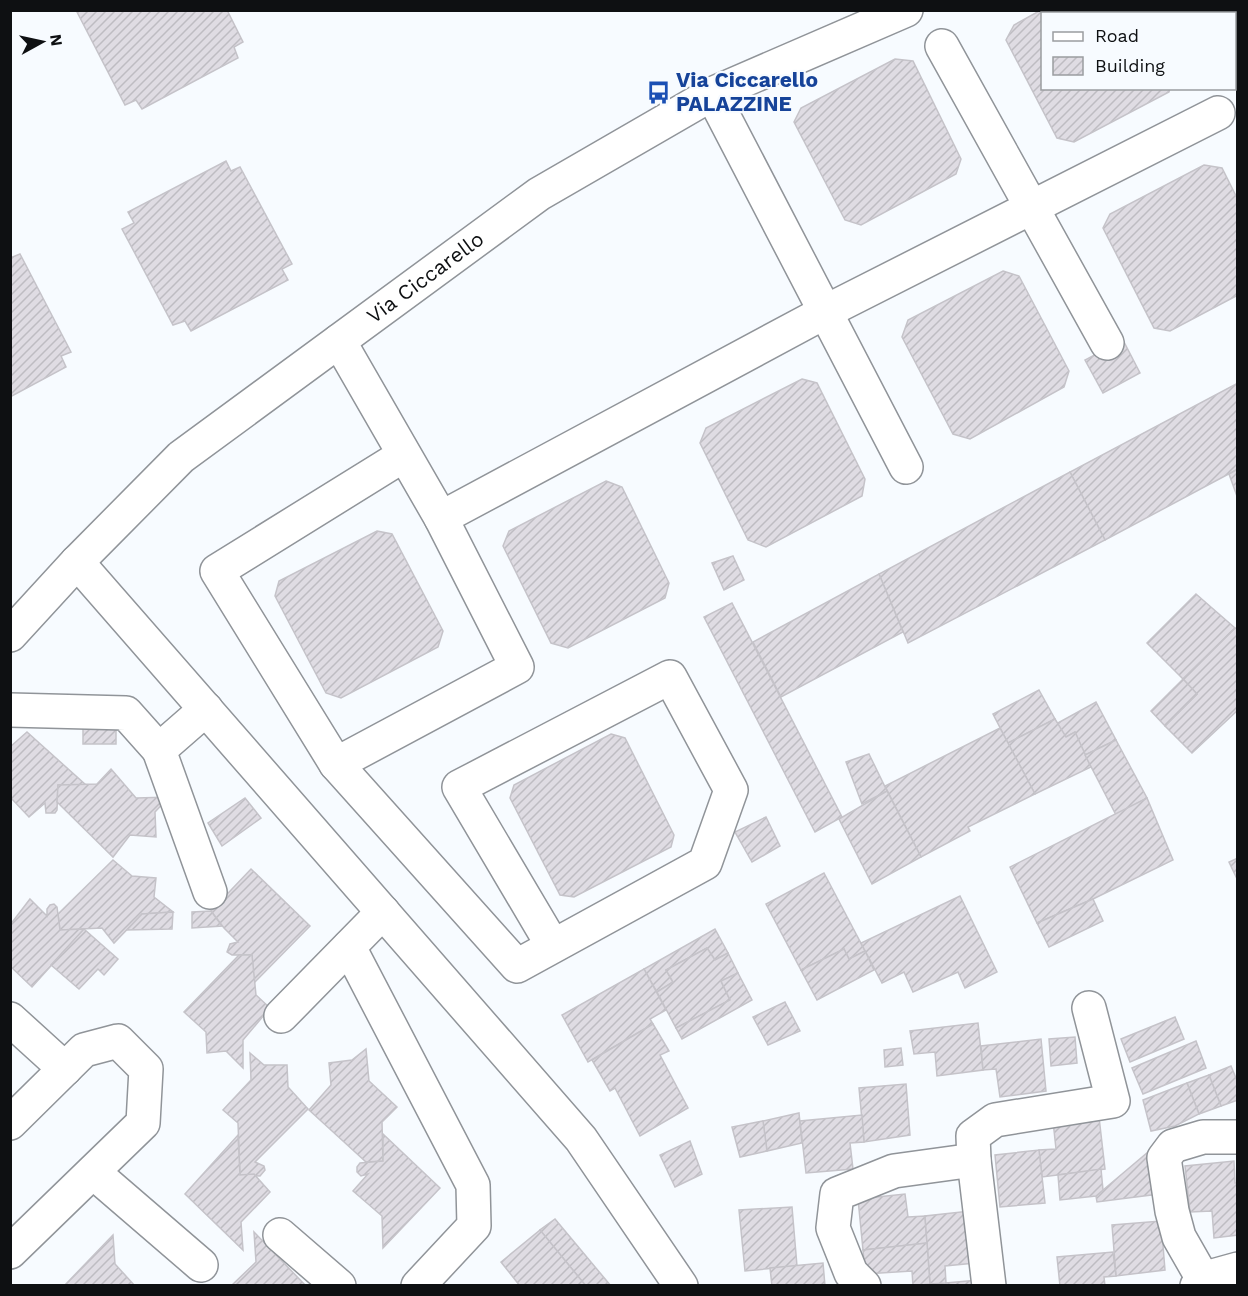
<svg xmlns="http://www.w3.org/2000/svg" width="1248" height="1296" font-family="'Work Sans',sans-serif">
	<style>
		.building { fill: url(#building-hatch); stroke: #c5c3c9; stroke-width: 1.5 }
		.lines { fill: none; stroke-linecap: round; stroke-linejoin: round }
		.minor-casing { stroke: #909499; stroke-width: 36 }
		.minor { stroke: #fff; stroke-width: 33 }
		.labels { text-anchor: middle; stroke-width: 4.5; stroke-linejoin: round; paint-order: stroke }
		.transit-label { font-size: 21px; font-weight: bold; fill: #164399; stroke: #f7fbff; text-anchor: start }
		.street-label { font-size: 21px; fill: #0e1012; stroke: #f7fbff }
	</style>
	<defs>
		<pattern id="building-hatch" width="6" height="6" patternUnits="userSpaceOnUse" patternTransform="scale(1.5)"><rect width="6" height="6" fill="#dfdce3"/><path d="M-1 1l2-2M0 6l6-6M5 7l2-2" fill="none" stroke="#bebcc2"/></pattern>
	</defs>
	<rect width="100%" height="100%" fill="#f7fbff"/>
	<g class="building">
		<path d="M76 10H227L243 42 234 47 238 58 142 109 136 100 125 105Z"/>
		<path d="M1041 10H1141L1142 14H1042V88H1170L1169 92 1074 142 1057 138 1006 40 1014 25Z"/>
		<path d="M895 59 913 61 961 159 956 174 861 225 845 220 794 122 801 108Z"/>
		<path d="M226 161 231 171 240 167 292 264 282 269 288 280 191 331 185 321 173 325 122 229 134 223 128 212Z"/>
		<path d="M1204 165 1222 168 1238 200V295L1170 331 1154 328 1103 228 1110 214Z"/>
		<path d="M20 254 71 352 61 356 66 367 10 397V258Z"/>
		<path d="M1003 271 1019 276 1069 371 1064 387 970 439 953 434 902 337 908 320Z"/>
		<path d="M1123 340 1140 373 1103 393 1085 360Z"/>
		<path d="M802 379 817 383 865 479 862 496 766 547 748 540 700 443 706 428Z"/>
		<path d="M1238 383V469L1105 540 1070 472Z"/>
		<path d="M1238 469V499L1229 474Z"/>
		<path d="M1070 472 1105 540 908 643 879 574Z"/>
		<path d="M606 481 622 487 669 583 665 598 568 648 551 643 503 546 509 531Z"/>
		<path d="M377 531 392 534 443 631 438 647 341 698 326 693 275 596 279 581Z"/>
		<path d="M733 556 744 580 724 590 712 563Z"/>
		<path d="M879 574 903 632 781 697 753 642Z"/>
		<path d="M1196 594 1235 628 1183 679 1147 643Z"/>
		<path d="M732 603 842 817 815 832 704 617Z"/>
		<path d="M1235 628 1238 630V710L1192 753 1165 726 1197 694 1183 679Z"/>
		<path d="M1183 679 1197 694 1165 726 1151 711Z"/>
		<path d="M1039 690 1055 719 1008 743 993 714Z"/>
		<path d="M1096 702 1116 740 1085 755 1075 732 1066 737 1056 724Z"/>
		<path d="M1055 719 1066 737 1075 732 1091 767 1035 794 1008 743Z"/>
		<path d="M83 721 116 723V744H83Z"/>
		<path d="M1000 728 1035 794 968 827 970 831 921 857 885 786Z"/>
		<path d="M27 732 86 785H58L57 810 55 813H46L45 803 29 817 10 797V747Z"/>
		<path d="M611 734 625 738 674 835 671 847 574 897 560 895 510 798 514 785Z"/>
		<path d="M1116 740 1147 798 1116 815 1085 755Z"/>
		<path d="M869 754 887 791 862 804 846 762Z"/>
		<path d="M111 769 136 798 169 797 155 812 156 837 130 835 113 857 57 802 58 785 97 784Z"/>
		<path d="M887 791 921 857 872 884 839 819Z"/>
		<path d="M245 798 261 818 222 846 208 823Z"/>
		<path d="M1147 798 1173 860 1093 899 1037 923 1010 867Z"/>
		<path d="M766 817 780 846 752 862 735 832Z"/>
		<path d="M1238 858V881L1229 862Z"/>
		<path d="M113 860 132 876 156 878 154 897 173 912 142 914 114 943 102 928 60 930 58 914Z"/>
		<path d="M251 869 310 926 254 983 252 955H232L227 952 230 944 238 942 224 928 211 911Z"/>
		<path d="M824 873 865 951 849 959 844 949 801 970 766 904Z"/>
		<path d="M960 896 997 972 965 988 958 972 913 992 904 972 882 983 861 943Z"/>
		<path d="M30 899 47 916V909L50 905 54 904 57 907 60 930 84 929 32 987 10 966V925Z"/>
		<path d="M1093 899 1103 921 1049 947 1037 923Z"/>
		<path d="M211 911 222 926 192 928V912Z"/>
		<path d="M173 912 172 929 127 930 142 914Z"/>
		<path d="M84 929 118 959 104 975 98 969 79 989 51 965Z"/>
		<path d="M715 929 728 953 715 960 707 948 666 970 673 982 657 992 644 969Z"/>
		<path d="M707 948 715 960 728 953 738 973 721 981 730 1000 676 1028 657 992 673 982 666 970Z"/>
		<path d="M844 949 849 959 865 951 874 970 817 1000 801 970Z"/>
		<path d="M239 955H252L256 995 270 1008 243 1040V1068L226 1051 207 1053 206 1032 184 1012Z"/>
		<path d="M644 969 666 1010 650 1019 653 1024 588 1062 562 1015Z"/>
		<path d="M738 973 752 1000 682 1039 676 1028 730 1000 721 981Z"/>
		<path d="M785 1002 800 1031 768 1045 753 1017Z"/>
		<path d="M1175 1017 1184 1039 1130 1062 1121 1039Z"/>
		<path d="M978 1023 983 1070 937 1076 935 1052 914 1054 910 1031Z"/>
		<path d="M653 1024 669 1051 660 1055 688 1108 640 1136 615 1088 610 1091 592 1060Z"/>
		<path d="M1075 1037 1077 1063 1051 1066 1049 1039Z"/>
		<path d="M1041 1039 1046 1091 1000 1097 996 1069 983 1070 981 1046Z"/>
		<path d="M1196 1041 1206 1068 1143 1094 1132 1068Z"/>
		<path d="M901 1048 903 1065 885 1067 884 1050Z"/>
		<path d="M366 1049 369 1081 397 1107 382 1122 383 1161 366 1162 309 1110 331 1085 329 1063 352 1060Z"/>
		<path d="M250 1053 264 1065H287L288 1087 308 1109 255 1162 264 1166 265 1170 260 1176 240 1175 238 1123 223 1110 251 1080Z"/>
		<path d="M1231 1066 1238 1083V1100L1221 1106 1209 1075Z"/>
		<path d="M1209 1075 1221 1106 1199 1114 1187 1083Z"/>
		<path d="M1187 1083 1199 1114 1175 1126 1151 1131 1143 1100Z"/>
		<path d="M906 1084 910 1135 864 1142 859 1088Z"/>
		<path d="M799 1113 802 1143 767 1151 763 1121Z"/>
		<path d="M862 1115 864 1142 850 1143 853 1169 806 1173 800 1121Z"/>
		<path d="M1099 1117 1105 1169 1042 1177 1039 1150 1056 1149 1053 1121Z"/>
		<path d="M763 1121 767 1151 740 1157 732 1127Z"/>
		<path d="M383 1134 440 1188 383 1248 382 1216 353 1191 368 1174 361 1176 357 1172V1167L360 1163 383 1161Z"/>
		<path d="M238 1135 240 1175 254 1174 270 1192 241 1222 243 1250 185 1194Z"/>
		<path d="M690 1141 702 1174 675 1187 660 1155Z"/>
		<path d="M1154 1147 1159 1194 1097 1202 1096 1196Z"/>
		<path d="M1039 1150 1045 1203 1000 1207 995 1155Z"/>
		<path d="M1234 1161 1235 1183H1238V1235L1214 1238 1212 1211 1190 1212 1185 1166Z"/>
		<path d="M1101 1169 1103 1190 1096 1196 1060 1200 1058 1175Z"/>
		<path d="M905 1194 908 1217 925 1216 927 1243 863 1250 858 1199Z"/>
		<path d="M792 1207 797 1266 745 1271 739 1210Z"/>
		<path d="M970 1211 975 1263 945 1266 946 1283 930 1284 925 1216Z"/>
		<path d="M555 1219 611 1286H586L540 1230Z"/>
		<path d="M1161 1221 1165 1270 1116 1276 1112 1225Z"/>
		<path d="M540 1230 586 1286H520L501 1262Z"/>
		<path d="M254 1232 306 1286H231L256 1262Z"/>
		<path d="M113 1235 115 1264 135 1286H64Z"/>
		<path d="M927 1243 930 1284 913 1286 912 1271 865 1274 863 1250Z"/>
		<path d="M1113 1252 1116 1276 1104 1277 1105 1286H1060L1057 1257Z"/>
		<path d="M823 1263 825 1286H772L770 1268Z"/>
		<path d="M978 1280V1286H946V1283Z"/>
	</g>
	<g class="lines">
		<defs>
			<g id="minor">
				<path d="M942 46 1107 343"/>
				<path d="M712 94 906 467"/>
				<path d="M339 341 441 518 517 667 336 764 217 571 404 455"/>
				<path d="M441 518 825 312 1218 113"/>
				<path d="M77 562 581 1139 681 1286"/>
				<path id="s1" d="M10 635 77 562 181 457 539 194 712 94 906 10"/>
				<path d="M206 709 159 750 210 892"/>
				<path d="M10 710 126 713 159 750"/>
				<path d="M336 764 517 966 705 863 731 790 670 677 459 787 553 946"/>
				<path d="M349 947 473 1185 474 1226 418 1286"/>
				<path d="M281 1016 383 912"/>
				<path d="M10 1019 65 1069"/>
				<path d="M10 1123 84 1050 118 1041 146 1069 143 1123 10 1252"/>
				<path d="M93 1172 201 1265"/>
				<path d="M280 1235 339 1286"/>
				<path d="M864 1286 851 1273 833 1228 837 1194 894 1171 974 1160"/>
				<path d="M989 1286 974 1160 973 1136 995 1120 1113 1101 1089 1008"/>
				<path d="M1197 1286 1202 1279 1238 1269"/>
				<path d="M1207 1286 1179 1237 1172 1211 1164 1158 1173 1146 1203 1137H1238"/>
			</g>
		</defs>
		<use href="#minor" class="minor-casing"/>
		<use href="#minor" class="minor"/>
	</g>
	<defs>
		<symbol id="bus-bare" viewBox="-9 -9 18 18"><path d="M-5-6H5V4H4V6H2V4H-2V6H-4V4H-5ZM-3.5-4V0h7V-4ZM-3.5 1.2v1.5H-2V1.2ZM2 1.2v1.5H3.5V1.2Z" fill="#1a4fb4" stroke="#f7fbff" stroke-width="2.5" paint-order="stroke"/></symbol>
	</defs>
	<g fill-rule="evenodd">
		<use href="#bus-bare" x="642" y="76" width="33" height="33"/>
	</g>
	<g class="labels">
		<g class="transit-label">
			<text x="676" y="87">Via Ciccarello<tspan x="676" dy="24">PALAZZINE</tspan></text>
		</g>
		<g class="street-label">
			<text dy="7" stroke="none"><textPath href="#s1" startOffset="550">Via Ciccarello</textPath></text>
		</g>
	</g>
	<rect width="1248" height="1296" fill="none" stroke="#0e1012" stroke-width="24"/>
	<rect x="1041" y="12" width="195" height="78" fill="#f7fbff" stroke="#9a9da0" stroke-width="1.5"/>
	<rect x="1053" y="32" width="30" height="9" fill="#ffffff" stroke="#9a9da0" stroke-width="1.5"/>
	<text x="1095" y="42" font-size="18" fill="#0e1012">Road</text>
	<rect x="1053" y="57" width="30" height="18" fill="url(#building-hatch)" stroke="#9a9da0" stroke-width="1.5"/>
	<text x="1095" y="72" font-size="18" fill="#0e1012">Building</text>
	<g transform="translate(42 42) rotate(82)" stroke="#f7fbff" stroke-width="4.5" paint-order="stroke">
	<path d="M0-4.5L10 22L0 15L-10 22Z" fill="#0e1012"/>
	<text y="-9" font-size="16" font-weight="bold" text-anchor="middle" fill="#0e1012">N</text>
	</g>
</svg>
